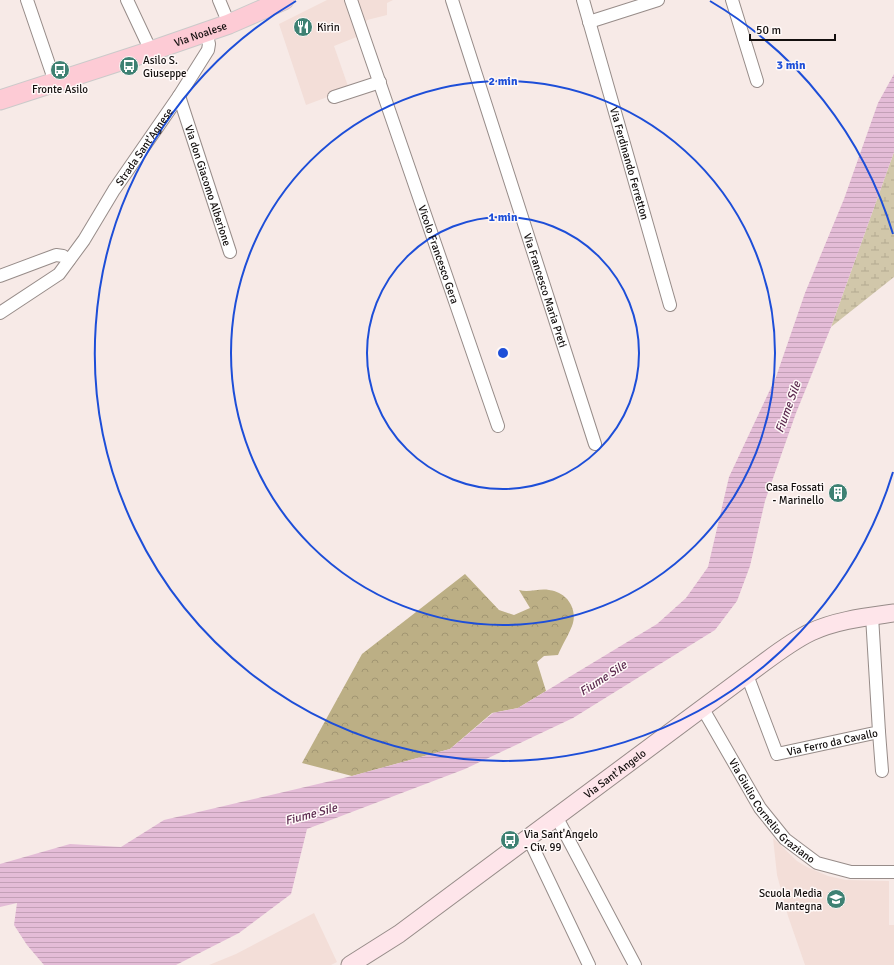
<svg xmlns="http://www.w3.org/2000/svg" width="894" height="965" font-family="Signika,sans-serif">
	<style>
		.built { fill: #f3ded8 }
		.forest { fill: url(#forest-crowns) }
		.wetland { fill: url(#wetland-marsh) }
		.water { fill: url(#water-rules) }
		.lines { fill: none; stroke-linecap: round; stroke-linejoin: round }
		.street-casing { stroke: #978c89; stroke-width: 14 }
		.secondary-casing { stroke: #978c89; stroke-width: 19 }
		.primary-casing { stroke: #cbcaca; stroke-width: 21 }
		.street { stroke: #fff; stroke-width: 12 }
		.secondary { stroke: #fee5ea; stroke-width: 17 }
		.primary { stroke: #fdcbd5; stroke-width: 19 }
		.ring { fill: none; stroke: #1d4ed8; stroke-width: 2 }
		.labels { text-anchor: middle; stroke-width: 3; stroke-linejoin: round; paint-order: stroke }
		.poi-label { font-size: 11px; fill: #130f0e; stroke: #fff9f8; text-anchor: start }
		.street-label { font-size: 11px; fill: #130f0e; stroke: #fff9f8 }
		.water-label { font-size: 12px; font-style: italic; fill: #5d2b50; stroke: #fff9f8 }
		.centre { fill: #1d4ed8; stroke: #fff9f8; stroke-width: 2 }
		.ring-label { font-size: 12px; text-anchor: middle; font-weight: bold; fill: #1d4ed8; stroke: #fff9f8; stroke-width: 3; stroke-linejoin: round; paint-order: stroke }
	</style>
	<defs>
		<pattern id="forest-crowns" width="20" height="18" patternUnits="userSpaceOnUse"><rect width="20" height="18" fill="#bcaf85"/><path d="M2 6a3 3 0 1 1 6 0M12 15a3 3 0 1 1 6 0" fill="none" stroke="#a19572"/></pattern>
		<pattern id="wetland-marsh" width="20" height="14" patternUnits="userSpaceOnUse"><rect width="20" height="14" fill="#d1c7aa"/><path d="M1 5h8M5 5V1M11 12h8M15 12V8" fill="none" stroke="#b3aa91"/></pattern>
		<pattern id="water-rules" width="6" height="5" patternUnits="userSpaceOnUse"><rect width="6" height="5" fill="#e4bcd7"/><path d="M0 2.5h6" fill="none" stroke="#c3a0b7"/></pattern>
	</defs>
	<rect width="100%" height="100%" fill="#f7eae7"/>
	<g class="built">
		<path d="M327 0H393L387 3V15L367 20 359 36 334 46 349 89 306 105 279 24Z"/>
		<path d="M773 838 797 861 807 867 828 876 846 880 889 881V925H894V965H805L788 916 777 875Z"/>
		<path d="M314 913 337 962 331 965H209L236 954Z"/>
	</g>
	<path class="forest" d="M465 574 499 610 514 615 530 608 519 590C529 593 539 588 549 590 566 592 577 607 573 623 570 633 562 645 558 655L544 656 537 662 546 691 518 708 492 713 450 749 352 776 302 763 362 654Z"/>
	<path class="wetland" d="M894 152V277L831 327Z"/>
	<path class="water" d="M894 74V152L831 327 796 413 765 501 750 566 737 601 715 630 573 718 465 769 307 829 291 894 239 933 176 965H44L27 945 14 925 17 903 0 907V864L70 844 121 847 164 820 352 776 450 749 493 713 518 708 657 624 686 598 708 567 729 477 776 377 805 293 844 199 878 103Z"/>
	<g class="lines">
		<defs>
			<g id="street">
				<path d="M27 0 55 82"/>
				<path d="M127 0 151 51"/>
				<path d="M219 0 229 24"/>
				<path id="s1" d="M351 0 498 426"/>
				<path id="s2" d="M452 0 595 444"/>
				<path id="s3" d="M583 0 670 305"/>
				<path d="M732 0 757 81"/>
				<path d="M589 22 658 0"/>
				<path id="s4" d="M179 96 230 252"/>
				<path d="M334 97 380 82"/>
				<path d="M0 276 56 255 63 256 69 260"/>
				<path id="s5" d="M0 313 59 274 84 240 114 190 179 96 208 50 209 44 206 32"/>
				<path id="s6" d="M747 675 777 754 879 732 872 616"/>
				<path id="s7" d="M703 709 760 808 785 839 817 863 851 872H894"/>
				<path d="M879 732 882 771"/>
				<path d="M556 816 635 965"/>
				<path d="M528 837 589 965"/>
			</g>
			<g id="secondary">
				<path id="s8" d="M350 965 399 934 747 675C768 660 788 643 811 632 837 620 866 617 894 613"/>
			</g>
			<g id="primary">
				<path id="s9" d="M0 100 151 51 229 24 284 0"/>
			</g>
		</defs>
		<use href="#street" class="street-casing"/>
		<use href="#secondary" class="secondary-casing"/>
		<use href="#primary" class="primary-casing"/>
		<use href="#street" class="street"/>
		<use href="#secondary" class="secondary"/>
		<use href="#primary" class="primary"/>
	</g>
	<g class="ring">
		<circle cx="503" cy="353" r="136"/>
		<circle cx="503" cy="353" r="272"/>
		<path d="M893 472A408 408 0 1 1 296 1M710 1A408 408 0 0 1 893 234"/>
	</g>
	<defs>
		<symbol id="restaurant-disc" viewBox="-11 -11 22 22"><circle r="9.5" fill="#3e8173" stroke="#fff9f8"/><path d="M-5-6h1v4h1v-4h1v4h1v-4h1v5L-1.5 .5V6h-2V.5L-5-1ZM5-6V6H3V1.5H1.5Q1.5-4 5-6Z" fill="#fff"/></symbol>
		<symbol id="bus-disc" viewBox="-11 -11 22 22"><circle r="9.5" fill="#3e8173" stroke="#fff9f8"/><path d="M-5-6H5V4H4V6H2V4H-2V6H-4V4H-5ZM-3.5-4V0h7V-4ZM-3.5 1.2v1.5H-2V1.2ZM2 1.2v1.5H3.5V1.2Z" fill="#fff"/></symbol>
		<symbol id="building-disc" viewBox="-11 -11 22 22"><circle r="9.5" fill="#3e8173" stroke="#fff9f8"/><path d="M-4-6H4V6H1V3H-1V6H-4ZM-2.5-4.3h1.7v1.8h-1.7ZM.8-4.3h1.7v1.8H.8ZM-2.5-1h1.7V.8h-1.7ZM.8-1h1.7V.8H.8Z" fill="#fff"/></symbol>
		<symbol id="school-disc" viewBox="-11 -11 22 22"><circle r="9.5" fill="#3e8173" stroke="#fff9f8"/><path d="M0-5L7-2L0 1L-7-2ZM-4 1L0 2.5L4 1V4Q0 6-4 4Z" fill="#fff"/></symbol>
	</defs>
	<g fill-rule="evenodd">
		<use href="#restaurant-disc" x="292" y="16" width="22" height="22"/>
		<use href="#bus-disc" x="118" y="55" width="22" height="22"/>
		<use href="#bus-disc" x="49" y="59" width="22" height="22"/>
		<use href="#building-disc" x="827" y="482" width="22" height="22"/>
		<use href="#bus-disc" x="499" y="829" width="22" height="22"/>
		<use href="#school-disc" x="825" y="888" width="22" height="22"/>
	</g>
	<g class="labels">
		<g class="poi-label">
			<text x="317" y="31">Kirin</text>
			<text x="143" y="64">Asilo S.<tspan x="143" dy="13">Giuseppe</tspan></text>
			<text x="60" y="93" text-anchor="middle">Fronte Asilo</text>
			<text x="824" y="491" text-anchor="end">Casa Fossati<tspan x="824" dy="13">- Marinello</tspan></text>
			<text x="524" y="838">Via Sant'Angelo<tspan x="524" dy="13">- Civ. 99</tspan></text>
			<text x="822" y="897" text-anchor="end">Scuola Media<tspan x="822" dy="13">Mantegna</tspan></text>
		</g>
		<g class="street-label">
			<text dy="4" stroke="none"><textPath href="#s9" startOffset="211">Via Noalese</textPath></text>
			<text dy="4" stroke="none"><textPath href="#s5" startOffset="224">Strada Sant'Agnese</textPath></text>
			<text dy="4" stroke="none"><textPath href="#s3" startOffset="170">Via Ferdinando Ferretton</textPath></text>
			<text dy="4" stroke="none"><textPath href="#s4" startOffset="94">Via don Giacomo Alberione</textPath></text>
			<text dy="4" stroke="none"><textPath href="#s1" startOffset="269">Vicolo Francesco Gera</textPath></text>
			<text dy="4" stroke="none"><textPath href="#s2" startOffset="305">Via Francesco Maria Preti</textPath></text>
			<text dy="4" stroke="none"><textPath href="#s6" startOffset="141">Via Ferro da Cavallo</textPath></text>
			<text dy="4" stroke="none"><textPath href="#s8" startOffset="327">Via Sant'Angelo</textPath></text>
			<text dy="4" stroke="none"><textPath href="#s7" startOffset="124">Via Giulio Cornelio Graziano</textPath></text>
		</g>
		<g class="water-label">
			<text transform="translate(788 407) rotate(-70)" y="4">Fiume Sile</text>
			<text transform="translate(603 678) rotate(-33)" y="4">Fiume Sile</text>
			<text transform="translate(311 814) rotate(-15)" y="4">Fiume Sile</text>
		</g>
	</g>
	<circle cx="503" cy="353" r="6" class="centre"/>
	<g class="ring-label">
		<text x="791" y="69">3 min</text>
		<text x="503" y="85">2 min</text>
		<text x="503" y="221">1 min</text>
	</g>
	<path d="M750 34v6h85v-6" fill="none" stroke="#130f0e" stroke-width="2"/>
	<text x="756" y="34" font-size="12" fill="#130f0e" stroke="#fff9f8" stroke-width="3" paint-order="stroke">50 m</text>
</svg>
